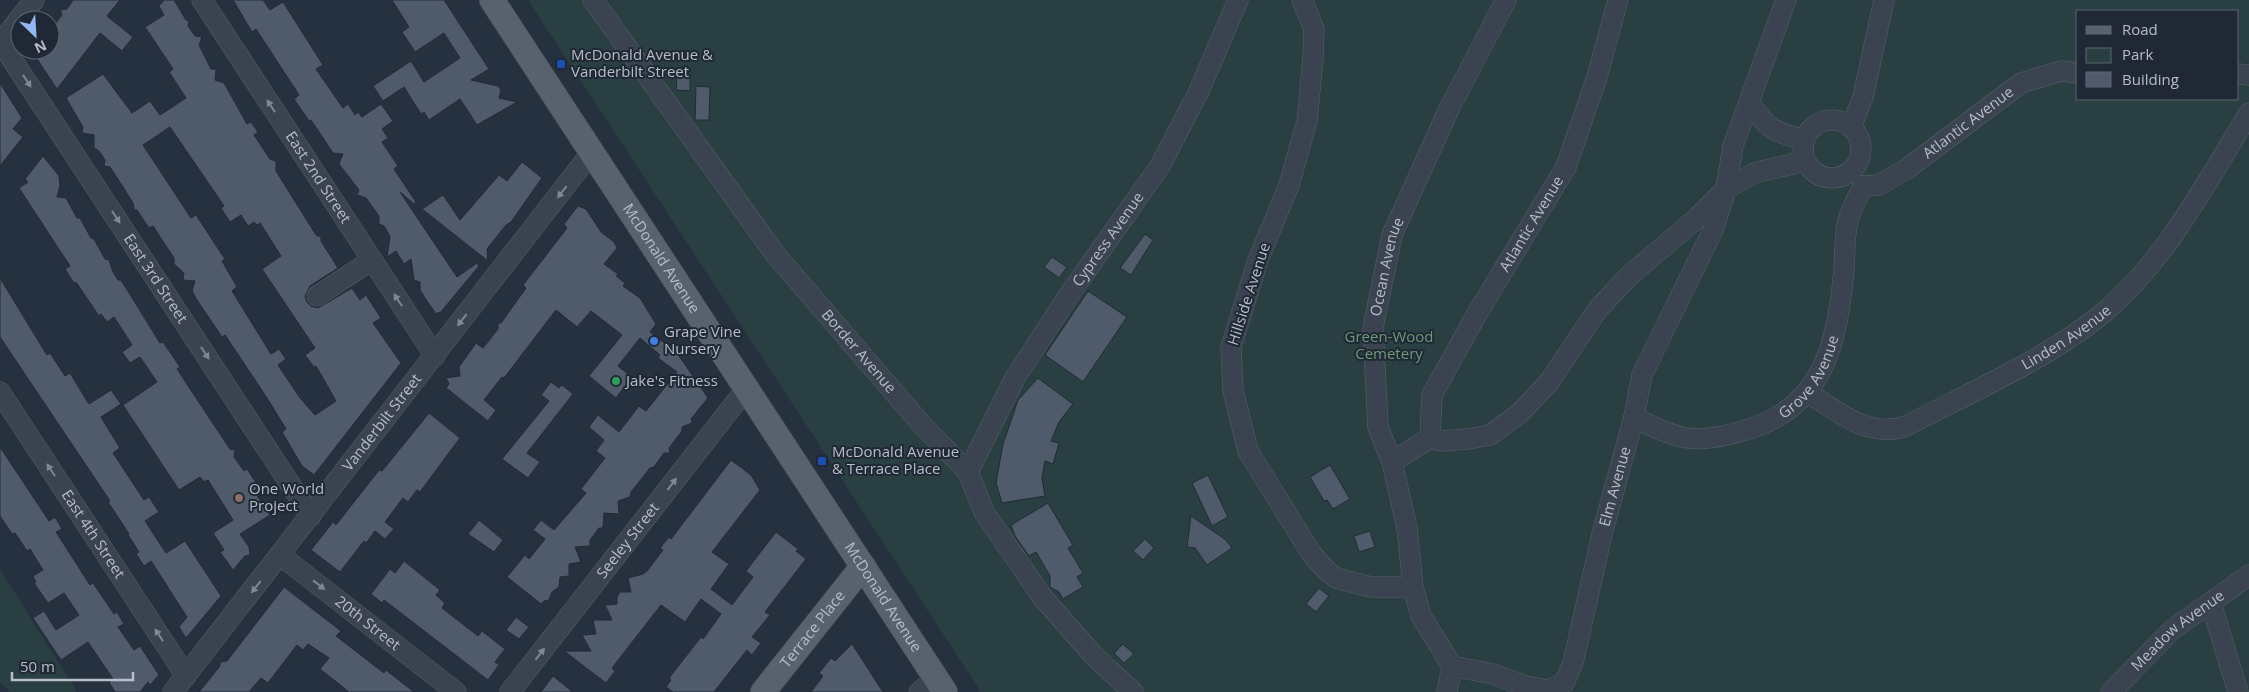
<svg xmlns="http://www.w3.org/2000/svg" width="2249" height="692" font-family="'Open Sans',sans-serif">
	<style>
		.green { fill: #293f41; fill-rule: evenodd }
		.building { fill: #4f5a6a; stroke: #212a36; fill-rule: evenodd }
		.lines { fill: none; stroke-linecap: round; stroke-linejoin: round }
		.minor-casing { stroke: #58616d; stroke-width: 21 }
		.major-casing { stroke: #444c58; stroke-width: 26 }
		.minor { stroke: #3a434f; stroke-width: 20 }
		.major { stroke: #58626f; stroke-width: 25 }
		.oneway { fill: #7f8793 }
		.transit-dot { fill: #1a4fb4; stroke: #1f2834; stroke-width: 2 }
		.shop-dot { fill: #3f7fe0; stroke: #1f2834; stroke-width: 2 }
		.leisure-dot { fill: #2e9e5b; stroke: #1f2834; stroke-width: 2 }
		.education-dot { fill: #8d6e63; stroke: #1f2834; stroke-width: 2 }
		.labels { text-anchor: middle; stroke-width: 4; stroke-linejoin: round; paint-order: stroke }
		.poi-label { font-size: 15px; fill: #b7beca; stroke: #1f2834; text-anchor: start }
		.street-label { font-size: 15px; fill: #b7beca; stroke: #1f2834 }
		.park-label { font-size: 15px; fill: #6f9a78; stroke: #1f2834 }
	</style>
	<rect width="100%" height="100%" fill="#26313f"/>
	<g class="green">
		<path d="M528 0H2249V692H981ZM2078 11H2238V99H2078Z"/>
		<path d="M0 569 77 692H10L0 682Z"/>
	</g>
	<g class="building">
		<path d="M73 0H120L107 16 133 37 122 51 100 33 57 89 31 50H50V24H55L62 15 60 10 67 9Z"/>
		<path d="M164 0H174L186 20 189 21 188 26 195 36 202 37 199 45 211 69H216L215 80 224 83 247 124 251 122 258 132 254 135 270 159 276 161V171L316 235 321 237V241L338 268 310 286 305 296 307 302 311 306 318 308 352 288 360 300 366 295 381 318 373 323 401 363 314 475 302 466 282 432 286 429 267 398 225 335 222 337 197 300 192 291 195 281 183 280 184 273 174 264V258L153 226 149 228 137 210H134L133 203 123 187 110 167 104 166 105 160 99 151 94 148V135L82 133 83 127 66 98 103 74 132 113 150 101 160 115 186 98 169 72 173 69 145 27 164 15 159 6ZM170 127 224 206 221 208 230 222 241 215 248 226 254 222 257 225 260 223 281 256 262 269 315 348 305 355 314 367 316 366 336 401 315 415 300 398 278 365 286 359 279 349 271 354 232 291 237 287 222 261 225 259 196 215 191 218 143 145Z"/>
		<path d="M233 0H263L270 10 283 2 323 65 316 69 343 108 348 104 355 115 358 112 362 117 381 104 393 121 382 129 388 138 382 142 398 166 394 169 416 202 414 204 400 192 457 277 477 263 479 266 440 313 439 312 436 314 425 298 420 290V282L414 280 411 259 404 264 396 251 387 257 390 236 384 226 379 224V216L366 198 357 195 359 190 339 164 343 154 333 153 311 120 309 121 294 99 299 95 256 29 252 32Z"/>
		<path d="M392 0H444L489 69 471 80 498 86 501 90 499 98 517 102 477 125 460 99 429 120 424 112 421 114 404 87 383 101 373 86 411 61 424 82 460 58 444 33 415 52 402 32 409 27Z"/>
		<path d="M677 75H690V91L676 90Z"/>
		<path d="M0 83 22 118 13 129 23 137 0 166Z"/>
		<path d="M696 86 710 87 709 120H695Z"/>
		<path d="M43 156 59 176 60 186 57 197 66 198 77 218H80L91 238 94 239 105 259 109 260 113 272 118 280H121L160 343 163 342 180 367 177 369 210 419 230 449 235 450 234 457 244 471 247 469 259 487 254 491 270 515 240 534 249 547 250 555 245 556 233 570 220 552 224 550 213 533 233 520 208 480 204 482 200 477 179 490 123 405 157 382 140 357 130 363 122 352 132 345 114 317 107 322 101 314 99 316 76 282 74 283 65 269 70 266 19 188 28 182 25 179Z"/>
		<path d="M522 162 542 178 511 222 506 225 487 249 488 261 422 209 443 195 460 220 499 175 507 181Z"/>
		<path d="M578 206 586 209 601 232 614 242 617 248 604 264 618 274 616 276 625 283 623 286 640 298 656 324 650 332 680 355 679 356 708 398 691 419 692 423 682 427V431L669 448 670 453H664L654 467 650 468 631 492 630 497 618 501 619 514 604 513 603 528H599L590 540V546L575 547 581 562 569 564V576L560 577 559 587 552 592 549 600 544 601 541 604 507 577 525 555 529 559 545 539 533 530 541 520 554 530 586 493 581 489 605 458 596 451 604 440 589 427 598 415 619 432 639 406 646 411 677 372 658 358 660 355 640 338 618 366 632 377 616 398 589 376 622 335 591 311 577 327 556 310 504 378 502 377 484 400 496 410 488 421 446 388 449 384 446 378 460 376 459 367 476 343 483 348 498 329V323H501L526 288 523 285 567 228 564 224Z"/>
		<path d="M1145 234 1153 240 1131 275 1120 268Z"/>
		<path d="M1052 257 1067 267 1059 278 1044 267Z"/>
		<path d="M0 278 47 355 50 353 65 376 70 373 89 404 111 390 121 404 101 417 120 448 113 453 144 500 149 497 159 512 145 521 166 553 185 541 221 596 186 638 179 627 187 617 151 561 144 566 136 554 139 552 128 535 129 534 108 502 110 501 0 337Z"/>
		<path d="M1088 291 1127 317 1083 382 1045 355Z"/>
		<path d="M1038 378 1073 404 1059 422 1051 441 1059 443 1053 464 1045 461 1042 478 1045 496 1002 503 996 483 1003 444 1018 400Z"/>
		<path d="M551 382 559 388 562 385 573 394 527 453 540 462 528 478 502 459 549 401 541 395Z"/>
		<path d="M429 413 460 438 420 492 417 490 408 502 403 498 385 522 394 529 385 539 375 531 366 543 364 541 340 572 311 550 333 522 336 525 379 470 382 471Z"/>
		<path d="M0 447 49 521 55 517 62 529 56 532 90 585 93 583 114 614 117 612 124 624 118 627 134 650 140 646 159 675 150 685 148 682 140 692H115L109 682 113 679 88 642 61 660 33 618 44 611 56 630 79 615 64 593 48 603 34 583 36 582 33 576 43 570 30 549 27 551 15 533 12 534 0 516Z"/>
		<path d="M731 460 751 475 760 490 712 552 729 564 711 589 732 605 753 577 746 571 776 532 798 549 796 551 806 559 765 612 770 615 752 637 761 643 752 655 747 650 714 692H673L666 687 671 680 669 678 701 637 703 639 721 614 701 599 685 622 661 605 612 668 615 671 606 683 564 651H591L582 635 596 634 593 620H612L605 605 617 604V597L620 592H631L628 578 643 574 647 571 663 550 660 548 669 537 671 539Z"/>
		<path d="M1330 465 1350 499 1333 509 1327 500 1324 501 1310 477Z"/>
		<path d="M1208 475 1228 517 1212 526 1192 483Z"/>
		<path d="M1048 503 1073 545 1068 548 1083 573 1077 577 1083 587 1063 599 1059 592 1050 587V576L1036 552 1029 556 1015 536 1011 525Z"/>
		<path d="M1191 516 1226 540 1232 548 1207 565 1195 548 1187 547Z"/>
		<path d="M479 520 503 540 494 552 468 534Z"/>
		<path d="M1370 531 1375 547 1359 552 1354 536Z"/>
		<path d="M1145 539 1154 548 1143 560 1133 551Z"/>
		<path d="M404 561 440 590 436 595 445 603 442 608 478 636 482 631 505 649 495 662 499 665 488 680 384 600 382 603 371 594 390 569 395 573Z"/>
		<path d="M284 587 341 631 336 636 384 673 386 670 414 692H349L320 669 329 658 308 644 303 650 297 645 268 683 261 678 249 692H199L220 666V662L227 661Z"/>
		<path d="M1319 588 1329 596 1316 612 1306 604Z"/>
		<path d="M516 617 529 627 519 639 506 630Z"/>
		<path d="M852 644 883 692H811L823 676 819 673 831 658 835 661Z"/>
		<path d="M1123 644 1134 654 1124 663 1114 653Z"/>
		<path d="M553 676 573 692H541Z"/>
	</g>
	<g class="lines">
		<defs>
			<g id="minor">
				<path id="s1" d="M202 0 435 356"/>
				<path id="s2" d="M593 0 775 254 923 426 968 472 984 512 1043 598 1095 657 1133 692"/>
				<path d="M1302 0 1314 29 1313 58 1307 121 1289 185 1258 260 1231 347 1233 390 1248 451 1311 553 1326 570 1336 578 1371 587H1413"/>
				<path id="s3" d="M0 41 311 516"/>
				<path d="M0 44 34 0"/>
				<path d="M2238 74 2249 75"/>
				<path d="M1750 103C1767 129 1774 132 1804 140"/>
				<circle cx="1832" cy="149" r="29"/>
				<path d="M1851 127 1863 97 1884 0"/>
				<path id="s4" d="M1863 186 1879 185 1908 168 2021 83 2061 71 2078 73"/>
				<path d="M317 296 372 260"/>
				<path id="s5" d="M0 392 186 676"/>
				<path id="s6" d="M1808 393C1839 412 1868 439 1906 426 1969 393 2047 359 2102 314 2165 262 2207 182 2249 113"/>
				<path id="s7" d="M1634 417C1679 441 1697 445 1746 430 1825 407 1837 342 1844 270 1845 255 1844 236 1848 221 1851 209 1858 197 1863 186"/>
				<path id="s8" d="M1430 438 1432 395 1478 312 1566 167 1597 77 1618 0"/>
				<path d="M1392 462 1430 438 1441 441 1468 439 1490 435 1520 413 1549 382 1598 309 1630 275 1696 219 1726 189 1754 173 1805 161"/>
				<path id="s9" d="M968 472 1015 378 1071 292 1160 166 1199 91 1238 0"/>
				<path id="s10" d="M280 555 456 692"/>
				<path d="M2211 603 2238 692"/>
				<path id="s11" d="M1452 666 1493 674 1526 686 1548 690 1564 683 1573 663 1602 534 1634 417 1642 375 1713 230 1726 189 1733 146 1786 0"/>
				<path id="s12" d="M173 692 591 153"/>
				<path id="s13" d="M510 692 746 389"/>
				<path d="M919 692 936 678"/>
				<path id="s14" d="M1447 692 1452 666 1421 616 1413 587 1407 528 1392 462 1378 427 1373 328 1392 235 1449 109 1506 0"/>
				<path id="s15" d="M2111 692 2173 629 2249 575"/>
			</g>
			<g id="major">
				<path id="s16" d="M492 0 945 692"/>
				<path id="s17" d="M763 692 863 566"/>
			</g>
		</defs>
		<use href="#minor" class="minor-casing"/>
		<use href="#major" class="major-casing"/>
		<use href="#minor" class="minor"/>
		<use href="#major" class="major"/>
	</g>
	<defs><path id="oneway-solid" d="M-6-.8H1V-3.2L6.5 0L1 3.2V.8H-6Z" transform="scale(1.25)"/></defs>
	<g class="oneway">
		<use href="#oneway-solid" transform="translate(27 81) rotate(57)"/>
		<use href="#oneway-solid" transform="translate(271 106) rotate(-123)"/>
		<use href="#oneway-solid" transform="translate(562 192) rotate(128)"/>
		<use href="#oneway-solid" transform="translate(116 217) rotate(57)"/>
		<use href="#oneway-solid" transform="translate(398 300) rotate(-123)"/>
		<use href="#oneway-solid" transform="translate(462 320) rotate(128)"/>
		<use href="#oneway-solid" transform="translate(205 353) rotate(57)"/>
		<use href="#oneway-solid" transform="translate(51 470) rotate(-123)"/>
		<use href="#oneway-solid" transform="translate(672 484) rotate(-52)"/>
		<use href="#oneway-solid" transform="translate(319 585) rotate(38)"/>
		<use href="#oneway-solid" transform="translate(256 587) rotate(128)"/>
		<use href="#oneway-solid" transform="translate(159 635) rotate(-123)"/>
		<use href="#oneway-solid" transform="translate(540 654) rotate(-52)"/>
	</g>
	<g class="transit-dot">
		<rect x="556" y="59" width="10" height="10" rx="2.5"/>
		<rect x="817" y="456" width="10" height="10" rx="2.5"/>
	</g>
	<circle class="shop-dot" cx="654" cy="341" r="5"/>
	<circle class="leisure-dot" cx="616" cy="381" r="5"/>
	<circle class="education-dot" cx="239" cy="498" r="5"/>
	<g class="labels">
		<g class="poi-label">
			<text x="571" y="60">McDonald Avenue &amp;<tspan x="571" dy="17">Vanderbilt Street</tspan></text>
			<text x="664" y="337">Grape Vine<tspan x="664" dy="17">Nursery</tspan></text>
			<text x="626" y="386">Jake's Fitness</text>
			<text x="832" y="457">McDonald Avenue<tspan x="832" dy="17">&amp; Terrace Place</tspan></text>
			<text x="249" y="494">One World<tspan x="249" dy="17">Project</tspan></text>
		</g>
		<g class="street-label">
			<text dy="5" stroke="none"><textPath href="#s4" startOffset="125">Atlantic Avenue</textPath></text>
			<text dy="5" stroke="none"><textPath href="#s1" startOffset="212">East 2nd Street</textPath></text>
			<text dy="5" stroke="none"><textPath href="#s8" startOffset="241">Atlantic Avenue</textPath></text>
			<text dy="5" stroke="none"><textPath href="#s9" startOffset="272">Cypress Avenue</textPath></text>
			<text dy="5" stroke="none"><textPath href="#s16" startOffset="309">McDonald Avenue</textPath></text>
			<text dy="5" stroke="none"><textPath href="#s14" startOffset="442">Ocean Avenue</textPath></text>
			<text dy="5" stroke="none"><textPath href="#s3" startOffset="284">East 3rd Street</textPath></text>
			<text transform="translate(1249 294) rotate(-72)" y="5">Hillside Avenue</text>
			<text dy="5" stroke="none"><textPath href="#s6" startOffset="291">Linden Avenue</textPath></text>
			<text dy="5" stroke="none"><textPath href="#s2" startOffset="441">Border Avenue</textPath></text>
			<text dy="5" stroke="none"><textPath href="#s7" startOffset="204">Grove Avenue</textPath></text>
			<text dy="5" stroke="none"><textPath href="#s12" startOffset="341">Vanderbilt Street</textPath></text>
			<text dy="5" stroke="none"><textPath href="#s11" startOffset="320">Elm Avenue</textPath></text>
			<text dy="5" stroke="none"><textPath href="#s5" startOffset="170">East 4th Street</textPath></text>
			<text dy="5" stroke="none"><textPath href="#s13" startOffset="192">Seeley Street</textPath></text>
			<text dy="5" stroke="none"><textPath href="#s16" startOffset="714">McDonald Avenue</textPath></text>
			<text dy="5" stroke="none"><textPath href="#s10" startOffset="111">20th Street</textPath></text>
			<text dy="5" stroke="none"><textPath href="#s17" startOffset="80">Terrace Place</textPath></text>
			<text dy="5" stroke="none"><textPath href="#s15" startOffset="91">Meadow Avenue</textPath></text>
		</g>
		<g class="park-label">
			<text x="1389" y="342">Green-Wood<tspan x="1389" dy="17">Cemetery</tspan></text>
		</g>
	</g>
	<rect x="2076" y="10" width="162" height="90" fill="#1f2834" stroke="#5c6470"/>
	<rect x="2086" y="26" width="25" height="8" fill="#58626f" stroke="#5c6470"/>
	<text x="2122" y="35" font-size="15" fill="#b7beca">Road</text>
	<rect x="2086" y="48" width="25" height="15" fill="#293f41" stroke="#5c6470"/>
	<text x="2122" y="60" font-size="15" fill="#b7beca">Park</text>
	<rect x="2086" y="72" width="25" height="15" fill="#4f5a6a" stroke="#5c6470"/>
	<text x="2122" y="85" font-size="15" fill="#b7beca">Building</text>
	<g transform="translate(35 35) rotate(155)"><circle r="24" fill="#1f2834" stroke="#5c6470"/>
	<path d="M0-4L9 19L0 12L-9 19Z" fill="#91b8f4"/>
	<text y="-8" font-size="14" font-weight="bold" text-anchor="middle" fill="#b7beca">N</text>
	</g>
	<path d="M12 672v8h121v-8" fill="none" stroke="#b7beca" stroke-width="2.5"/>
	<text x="20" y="672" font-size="15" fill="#b7beca" stroke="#1f2834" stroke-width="4" paint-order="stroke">50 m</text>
</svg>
